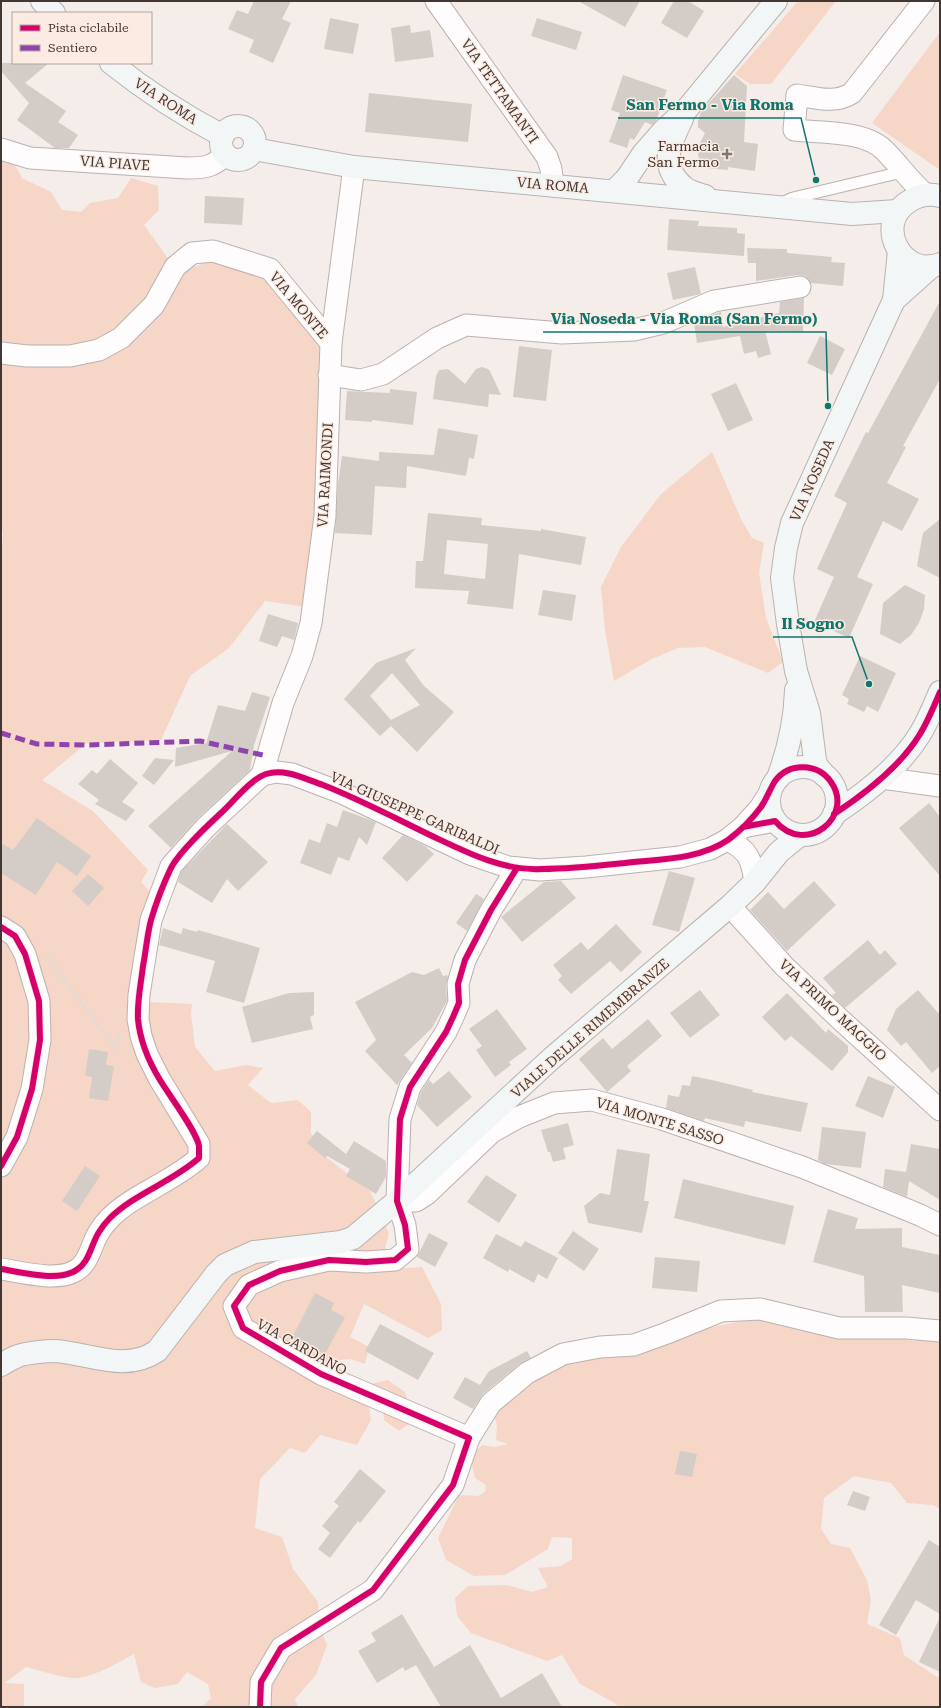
<svg xmlns="http://www.w3.org/2000/svg" width="941" height="1708" font-family="'Roboto Serif',serif">
	<style>
		.green { fill: #f6d6c6 }
		.building { fill: #d4ccc7; fill-rule: evenodd }
		.lines { fill: none; stroke-linecap: round; stroke-linejoin: round }
		.lane-casing { stroke: #bab2ae; stroke-width: 13 }
		.street-casing { stroke: #bab2ae; stroke-width: 23 }
		.secondary-casing { stroke: #bab2ae; stroke-width: 24 }
		.path { stroke: #dedbda; stroke-width: 2.5; stroke-dasharray: 4 2; stroke-linecap: butt }
		.lane { stroke: #fefcfc; stroke-width: 11 }
		.street { stroke: #fefcfc; stroke-width: 21 }
		.secondary { stroke: #f2f6f6; stroke-width: 22 }
		.quiet { stroke: #8e44ad; stroke-width: 5; stroke-dasharray: 10 5; stroke-linecap: butt }
		.cycleway-casing { stroke: #fbebe3; stroke-width: 8 }
		.cycleway { stroke: #d6006c; stroke-width: 6 }
		.poi-dot { fill: #817772; stroke: #fbebe3; stroke-width: 1.5 }
		.labels { text-anchor: middle; stroke-width: 3; stroke-linejoin: round; paint-order: stroke }
		.street-label { font-size: 14px; fill: #423732; stroke: #fbebe3 }
		.poi-label { font-size: 14px; fill: #423732; stroke: #fbebe3; text-anchor: end }
		.leader { fill: none; stroke: #0f766e; stroke-width: 1.5 }
		.callout-dot { fill: #0f766e; stroke: #fbebe3; stroke-width: 1.5 }
		.callout-label { font-size: 15px; text-anchor: middle; font-weight: bold; fill: #0f766e; stroke: #fbebe3; stroke-width: 3; stroke-linejoin: round; paint-order: stroke }
	</style>
	<rect width="100%" height="100%" fill="#f5ede9"/>
	<g class="green">
		<path d="M798 1H836L771 84H750L735 74Z"/>
		<path d="M940 32V170L872 123Z"/>
		<path d="M1 138 22 178 51 192 62 210 81 212 90 203 118 198 131 178 158 186 159 210 144 225 178 272 218 259 273 280 321 343 327 472 306 607 265 601 229 648 190 676 161 740 87 743 42 780 93 811 148 870 141 882 153 895 149 1002 192 1004 191 1014 195 1047 215 1071 246 1065 263 1068 248 1085 271 1103 298 1100 311 1112V1133L326 1157 370 1191 382 1216 389 1234 379 1270 422 1267 441 1304 442 1330 428 1338 364 1304 350 1337 369 1347 365 1364 351 1359 328 1361 341 1368 331 1383 334 1392 388 1380 405 1392 414 1420 399 1431 384 1420 383 1407H369L371 1420 357 1445 320 1435 305 1453 290 1448 260 1479 255 1528 282 1537 293 1569 318 1602 320 1628 327 1645 316 1675 295 1699 298 1707H202L211 1698 208 1684 187 1672 178 1684 155 1688 141 1682 134 1654C117 1663 98 1675 78 1678 65 1679 39 1670 26 1667L5 1683 24 1684V1707H1V560L3 533 1 530Z"/>
		<path d="M712 452 741 519 752 538 764 543 759 573 766 618 783 662 768 673 705 647 678 648 652 659 614 681 605 630 601 587 621 547 661 494Z"/>
		<path d="M768 1316 903 1335 912 1341 940 1339V1509L933 1505 907 1503 891 1483 854 1476 824 1498 821 1529 831 1544 850 1548 867 1580 871 1600 867 1624 900 1638 904 1655 937 1677 940 1676V1707H619L613 1702 580 1684 562 1655 547 1661 471 1633 457 1616 455 1598 468 1586 507 1585 532 1592 548 1587 538 1568 561 1566 572 1559V1538L552 1537 548 1549 505 1575 474 1576 446 1560 438 1538 459 1495 478 1496 485 1492 486 1485 475 1478 470 1457 482 1445 495 1447 508 1444 496 1440 497 1425 493 1410 529 1375 608 1340 687 1332Z"/>
	</g>
	<g class="building">
		<path d="M254 1H291L282 19 291 23 273 63 249 52 254 40 228 29 237 10 248 14Z"/>
		<path d="M578 1H640L625 27Z"/>
		<path d="M674 1H688L704 11 687 38 661 23Z"/>
		<path d="M330 18 359 24 353 54 324 49Z"/>
		<path d="M537 18 582 32 576 50 531 36Z"/>
		<path d="M410 25 411 33 430 30 434 57 395 62 391 28Z"/>
		<path d="M1 63H49L25 83 66 111 58 122 78 135 69 148H55L17 120 29 103 1 71Z"/>
		<path d="M623 75 667 90 656 121 652 125 645 122 634 140 630 138 627 148 609 142 620 113 611 110Z"/>
		<path d="M734 75 747 86 744 142 758 144 755 171 728 167V170L705 168 701 165 698 155 699 145 705 133 698 127V121L701 112Z"/>
		<path d="M369 93 472 104 468 142 365 132Z"/>
		<path d="M205 196 244 198 242 225 204 223Z"/>
		<path d="M669 219 699 221 698 226 737 228V233L745 234 744 256 667 250Z"/>
		<path d="M747 248 787 249V253L832 257 831 262 845 263 843 286 811 283 805 276 798 275 756 281V263H748Z"/>
		<path d="M695 267 701 294 673 300 667 273Z"/>
		<path d="M804 298 803 332 765 331 771 354 758 358 756 351 744 354 740 336 697 343 694 323 717 313 721 312 723 327 779 313 780 302Z"/>
		<path d="M940 301V379L903 446 906 447 887 483 919 499 902 531 883 521 857 577 873 584 849 638 814 622 834 577 817 569 847 503 834 496 866 432 868 433Z"/>
		<path d="M820 336 845 349 832 375 807 363Z"/>
		<path d="M519 346 552 350 546 401 513 397Z"/>
		<path d="M482 367 488 369 490 371 501 395 489 394 488 407 433 399 436 376 439 370 448 369 465 384 476 369Z"/>
		<path d="M736 383 753 420 728 431 711 394Z"/>
		<path d="M390 389 417 392 413 425 372 420V422L345 420 347 391 390 393Z"/>
		<path d="M438 428 478 435 474 459 469 458 466 476 407 466 406 488 375 486 372 535 335 533 338 484 342 456 379 461V452L434 455Z"/>
		<path d="M428 513 482 518 481 525 541 531V529L586 537 581 565 519 554 513 609 467 604 469 591 415 588 416 561H423ZM447 540 488 544 485 579 444 574Z"/>
		<path d="M940 519V578L917 566 923 533Z"/>
		<path d="M905 585 925 595 924 609 919 623 911 635 900 644 880 634 883 603Z"/>
		<path d="M543 590 576 595 572 621 538 615Z"/>
		<path d="M268 614 298 623 294 640 282 636 277 647 259 641Z"/>
		<path d="M416 648 405 660 424 686 454 712 417 752 391 726 380 736 344 699 376 663ZM392 673 420 705 391 720 370 696Z"/>
		<path d="M860 656 896 673 878 712 867 706 864 712 847 704 849 699 842 695Z"/>
		<path d="M252 692 270 697 254 745 250 770 198 818 171 848 148 826 232 751 175 767 176 748 206 743 218 705 245 711Z"/>
		<path d="M155 758 174 760 154 785 142 776Z"/>
		<path d="M110 759 138 783 122 802 135 810 126 821 95 804 99 800 78 784 92 770 97 774Z"/>
		<path d="M929 803 940 817V876L899 828Z"/>
		<path d="M343 810 376 822 367 845 359 837 349 861 338 857 331 875 300 863 309 839 320 843 327 823 337 827Z"/>
		<path d="M37 818 91 856 77 876 57 862 36 895 1 873V843L13 850Z"/>
		<path d="M227 824 268 862 238 891 227 879 212 903 178 882 181 872Z"/>
		<path d="M403 835 425 846 434 854 407 882 382 858Z"/>
		<path d="M669 871 695 878 679 932 652 925Z"/>
		<path d="M88 874 104 888 88 906 72 891Z"/>
		<path d="M561 881 576 898 522 942 501 917 544 882Z"/>
		<path d="M814 881 836 905 787 951 750 910 768 892 784 909Z"/>
		<path d="M476 894 484 899 467 931 456 923Z"/>
		<path d="M616 924 642 952 621 972 610 961 571 994 558 980 562 976 553 965 581 942 588 950Z"/>
		<path d="M163 928 181 934 183 928 197 932 198 930 260 948 244 1003 206 992 215 961 159 945Z"/>
		<path d="M868 940 880 955 885 950 897 964 845 1008 832 995 836 993 823 978Z"/>
		<path d="M439 968 443 976 447 975 448 977 446 984 447 1001 432 1028 404 1055 412 1063 397 1085 365 1051 376 1040 355 1002 412 972 424 975Z"/>
		<path d="M700 990 720 1015 690 1038 670 1013Z"/>
		<path d="M918 990 940 1015V1066L932 1073 906 1042 901 1046 887 1030 896 1009Z"/>
		<path d="M314 992V1015L310 1017 313 1029 252 1043 242 1007 289 993Z"/>
		<path d="M787 993 826 1033 828 1029 848 1046V1052L832 1071 791 1036 785 1041 762 1017Z"/>
		<path d="M497 1009 527 1049 509 1062 511 1065 495 1077 476 1050 482 1046 469 1029Z"/>
		<path d="M648 1019 662 1036 627 1066 631 1071 607 1092 579 1059 603 1038 612 1049Z"/>
		<path d="M89 1049 108 1052 106 1065 114 1066 108 1101 89 1098 92 1077 85 1076Z"/>
		<path d="M449 1071 472 1097 437 1127 417 1105 421 1092 429 1080 433 1084Z"/>
		<path d="M692 1076 712 1080 753 1090 752 1092 808 1103 801 1132 745 1121 744 1127 705 1118 704 1121 666 1108 668 1095 679 1097 682 1085 690 1086Z"/>
		<path d="M868 1076 895 1087 883 1118 855 1106Z"/>
		<path d="M568 1123 574 1145 563 1148 566 1159 553 1162 550 1152H548L541 1130Z"/>
		<path d="M822 1127 866 1132 861 1168 825 1164 818 1160Z"/>
		<path d="M317 1131 346 1154 354 1141 386 1161V1177L376 1194 346 1176 350 1169 327 1156 325 1158 307 1143Z"/>
		<path d="M911 1144 940 1149V1200L909 1181 907 1197 883 1187 885 1169 906 1172Z"/>
		<path d="M617 1149 650 1154 644 1201H649L642 1233 588 1223 584 1206 600 1193 610 1195Z"/>
		<path d="M85 1166 100 1176 77 1211 62 1201Z"/>
		<path d="M486 1175 517 1195 499 1223 467 1202Z"/>
		<path d="M683 1179 794 1206 785 1245 674 1218Z"/>
		<path d="M828 1209 858 1218 855 1229 902 1228V1247L940 1255V1293L902 1285 903 1312H865L864 1276 813 1262Z"/>
		<path d="M573 1231 599 1249 584 1271 558 1253Z"/>
		<path d="M429 1233 448 1243 435 1267 417 1257Z"/>
		<path d="M496 1234 521 1247 525 1241 558 1258 547 1279 538 1274 534 1283 509 1269 508 1272 483 1258Z"/>
		<path d="M655 1257 700 1261 697 1292 652 1288Z"/>
		<path d="M315 1293 334 1303 331 1310 345 1317 325 1354 292 1338Z"/>
		<path d="M380 1324 434 1353 418 1380 365 1351Z"/>
		<path d="M527 1351 531 1358 519 1364 483 1394 473 1409 453 1398 465 1377 480 1385 489 1371Z"/>
		<path d="M680 1451 697 1454 692 1477 675 1474Z"/>
		<path d="M360 1469 386 1491 360 1523 358 1521 330 1558 318 1549 330 1533 322 1526 339 1506 334 1502Z"/>
		<path d="M853 1491 870 1497 865 1511 847 1505Z"/>
		<path d="M929 1540 940 1547V1614L916 1600 896 1635 879 1625Z"/>
		<path d="M402 1614 434 1667 470 1645 501 1698 542 1673 562 1707H441L416 1665 405 1671 403 1667 377 1683 358 1651 376 1641 371 1633Z"/>
		<path d="M940 1617V1672L919 1662Z"/>
	</g>
	<g class="lines">
		<defs>
			<path id="lane" d="M782 203 793 198 902 172"/>
			<g id="street">
				<path d="M436 1 547 157 551 169 553 186"/>
				<path d="M924 1 852 93C835 104 817 98 797 95L794 130C821 133 865 130 885 151 900 166 909 180 925 194"/>
				<path d="M1 149 30 158 187 168C205 168 213 167 226 154"/>
				<path d="M1 353 27 356H70L99 350 121 338 154 305 175 267 192 253 213 251 270 269 331 343"/>
				<path d="M329 375 361 380 383 374 437 338 466 325 562 333 634 330 663 323 714 301 800 287"/>
				<path d="M262 775 283 703 302 656 311 623 325 516 331 343 354 167"/>
				<path d="M882 778 940 786"/>
				<path d="M743 827 775 821"/>
				<path d="M727 840C748 849 752 860 755 882"/>
				<path d="M730 906 784 966 843 1022 940 1110"/>
				<path d="M1 927 15 936 25 954 39 1001 40 1040 32 1089 17 1137 1 1166"/>
				<path d="M397 1201H416L427 1194 492 1132 519 1117 554 1103 592 1100 662 1119 802 1167 920 1215 940 1225"/>
				<path d="M1 1269C21 1272 54 1281 73 1272 90 1264 90 1246 99 1232 102 1227 106 1222 110 1218 134 1194 172 1182 199 1158V1144L159 1078 147 1054 141 1036 138 1019 139 995 141 982 151 920 171 866 206 827 262 775 276 772 292 774 342 793 470 854 508 867 540 870 586 867 680 857 710 849 727 840 743 827 760 808 769 794"/>
				<path d="M469 1438 491 1403 527 1373 563 1354 600 1347 634 1345 667 1333 721 1311 760 1309 839 1328H906L940 1331"/>
				<path d="M260 1707 261 1682 281 1648 373 1590 453 1485 469 1438 321 1374 243 1328 234 1306 249 1285 280 1271 329 1260 366 1262 395 1260 408 1249 405 1225 397 1201 400 1119 410 1087 446 1032 453 1017 459 1003 458 984 465 960 491 910 517 868"/>
			</g>
			<g id="secondary">
				<path d="M42 1 54 13"/>
				<path d="M111 63C146 91 183 115 223 136"/>
				<path d="M682 119C670 143 658 167 685 188 690 192 699 194 705 196"/>
				<circle cx="238" cy="143" r="17"/>
				<path d="M254 149 354 167 852 214 897 211"/>
				<path d="M614 191 627 178 643 154 664 130 687 109 776 1"/>
				<path d="M940 196C928 193 918 195 908 202 873 225 903 279 940 264"/>
				<path d="M894 300 932 266"/>
				<circle cx="803" cy="801" r="34"/>
				<path d="M825 776 817 766 815 760 809 713 796 671 788 624 782 578 786 548 792 523 894 300 899 251"/>
				<path d="M778 778C789 748 795 722 796 690"/>
				<path d="M834 814C866 793 900 767 920 734 928 721 934 706 940 692"/>
				<path d="M1 1365C6 1362 12 1358 18 1356 25 1353 46 1351 55 1351 89 1353 125 1373 157 1351L216 1274 225 1265 254 1252 341 1242 353 1238 397 1201 552 1058 730 906 755 882 779 852 800 835"/>
			</g>
		</defs>
		<use href="#lane" class="lane-casing"/>
		<use href="#street" class="street-casing"/>
		<use href="#secondary" class="secondary-casing"/>
		<path class="path" d="M47 956 116 1049 119 1032"/>
		<use href="#lane" class="lane"/>
		<use href="#street" class="street"/>
		<use href="#secondary" class="secondary"/>
		<path class="quiet" d="M1 733 37 744 88 745 200 741 267 756"/>
		<defs>
			<g id="cycleway">
				<path d="M834 814C866 793 900 767 920 734 928 721 934 706 940 692"/>
				<path d="M1 927 15 936 25 954 39 1001 40 1040 32 1089 17 1137 1 1166"/>
				<path d="M1 1269C21 1272 54 1281 73 1272 90 1264 90 1246 99 1232 102 1227 106 1222 110 1218 134 1194 172 1182 199 1158 199 1154 199 1150 199 1146 197 1132 169 1095 160 1080 149 1062 140 1041 138 1019 137 1001 141 984 143 966 146 951 147 935 151 920 156 903 163 885 170 870 177 854 208 825 221 813 233 802 251 779 266 774 285 768 305 779 323 785 359 799 395 818 430 835 466 852 502 871 542 869 570 869 597 866 625 863 659 859 698 860 728 840 740 831 752 819 761 807 767 798 770 789 775 781 789 762 818 763 831 782 855 816 806 857 775 821L743 827"/>
				<path d="M260 1707 261 1682 281 1648 373 1590 453 1485 469 1438 321 1374 243 1328 234 1306 249 1285 280 1271 329 1260 366 1262 395 1260 408 1249 405 1225 397 1201 400 1119 410 1087 446 1032 453 1017 459 1003 458 984 465 960 491 910 517 868"/>
			</g>
		</defs>
		<use href="#cycleway" class="cycleway-casing"/>
		<use href="#cycleway" class="cycleway"/>
	</g>
	<path class="poi-dot" d="M725 148h4v4h4v4h-4v4h-4v-4h-4v-4h4z"/>
	<g class="labels">
		<g class="street-label">
			<text transform="translate(500 91) rotate(55)" y="5">VIA TETTAMANTI</text>
			<text transform="translate(166 101) rotate(33)" y="5">VIA ROMA</text>
			<text transform="translate(115 163) rotate(4)" y="5">VIA PIAVE</text>
			<text transform="translate(553 185) rotate(5)" y="5">VIA ROMA</text>
			<text transform="translate(299 305) rotate(50)" y="5">VIA MONTE</text>
			<text transform="translate(325 475) rotate(-87)" y="5">VIA RAIMONDI</text>
			<text transform="translate(812 480) rotate(-66)" y="5">VIA NOSEDA</text>
			<text transform="translate(415 813) rotate(24)" y="5">VIA GIUSEPPE GARIBALDI</text>
			<text transform="translate(833 1010) rotate(43)" y="5">VIA PRIMO MAGGIO</text>
			<text transform="translate(590 1028) rotate(-41)" y="5">VIALE DELLE RIMEMBRANZE</text>
			<text transform="translate(660 1121) rotate(17)" y="5">VIA MONTE SASSO</text>
			<text transform="translate(302 1347) rotate(29)" y="5">VIA CARDANO</text>
		</g>
		<g class="poi-label">
			<text x="719" y="151">Farmacia<tspan x="719" dy="16">San Fermo</tspan></text>
		</g>
	</g>
	<path class="leader" d="M816 180L801 118H618M828 406L826 332H543M869 684L852 637H773"/>
	<g class="callout-dot">
		<circle cx="816" cy="180" r="4"/>
		<circle cx="828" cy="406" r="4"/>
		<circle cx="869" cy="684" r="4"/>
	</g>
	<g class="callout-label">
		<text x="710" y="110">San Fermo - Via Roma</text>
		<text x="684" y="324">Via Noseda - Via Roma (San Fermo)</text>
		<text x="813" y="629">Il Sogno</text>
	</g>
	<rect width="941" height="1708" fill="none" stroke="#423732" stroke-width="4"/>
	<rect x="12" y="12" width="140" height="52" fill="#fbebe3" stroke="#b1a39c"/>
	<rect x="20" y="25" width="20" height="6" fill="#d6006c" stroke="#b1a39c"/>
	<text x="48" y="32" font-size="12" fill="#423732">Pista ciclabile</text>
	<rect x="20" y="45" width="20" height="6" fill="#8e44ad" stroke="#b1a39c"/>
	<text x="48" y="52" font-size="12" fill="#423732">Sentiero</text>
</svg>
